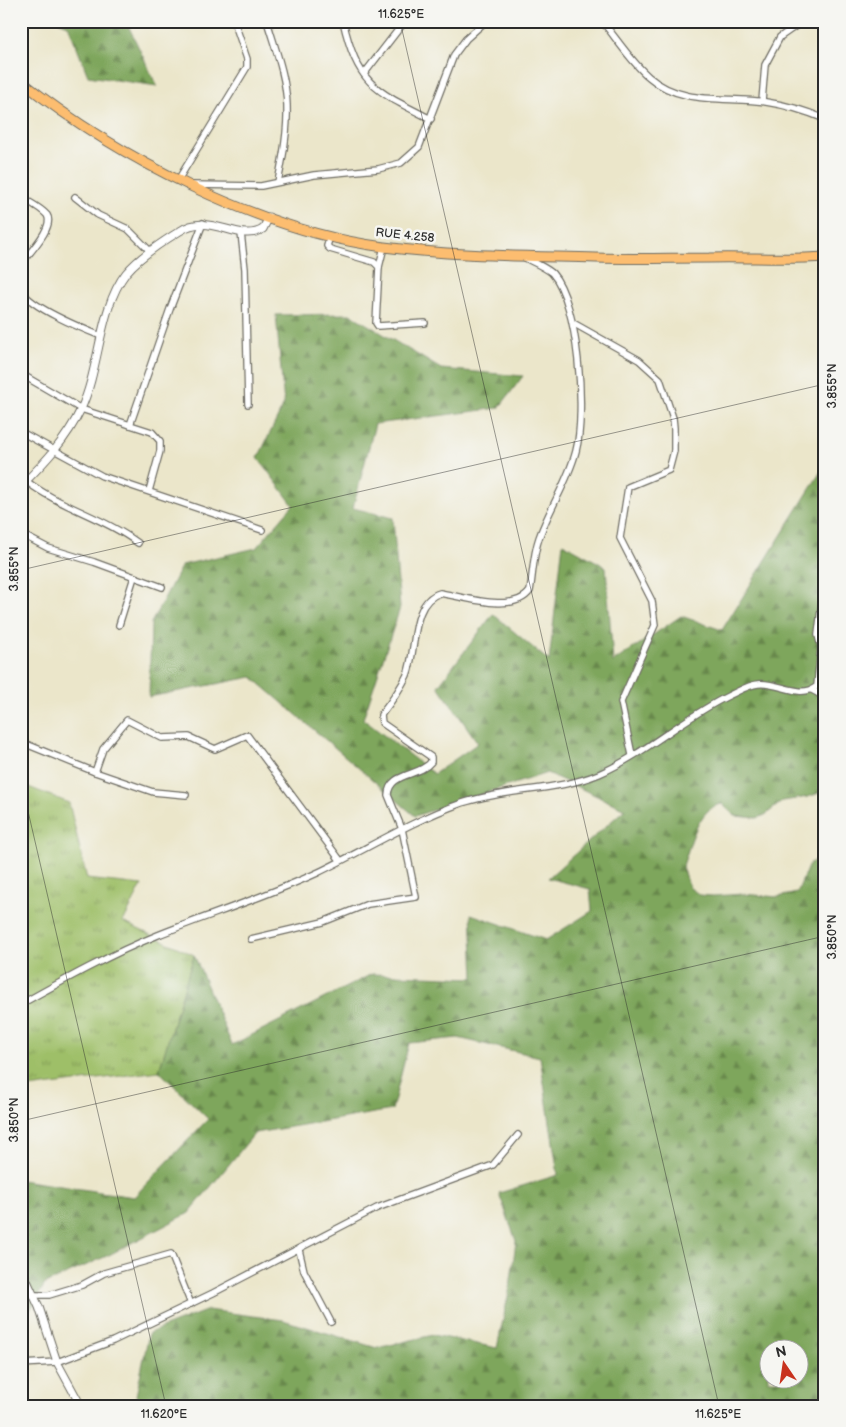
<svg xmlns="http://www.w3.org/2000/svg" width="846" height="1427" font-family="'Balsamiq Sans',sans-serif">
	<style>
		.grass { fill: url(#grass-tufts); stroke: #64754a }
		.forest { fill: url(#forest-firs); stroke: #546844; fill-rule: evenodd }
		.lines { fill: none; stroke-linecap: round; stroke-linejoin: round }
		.minor-casing { stroke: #6e6c63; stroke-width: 8 }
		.tertiary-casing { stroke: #6e6c63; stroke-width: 9 }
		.trunk-casing { stroke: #6e6c63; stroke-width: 11 }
		.minor { stroke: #fff; stroke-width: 5.5 }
		.tertiary { stroke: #fff; stroke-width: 7 }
		.trunk { stroke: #fcbd6f; stroke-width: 9 }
		.ticks { fill: none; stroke: #2b2b2b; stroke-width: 1; stroke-opacity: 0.45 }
		.labels { text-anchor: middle; stroke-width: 5; stroke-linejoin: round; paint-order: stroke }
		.street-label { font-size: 12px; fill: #2b2b2b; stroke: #f6f6f2 }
		.neatline { fill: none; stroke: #2b2b2b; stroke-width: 2 }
		.ticks-label { font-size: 12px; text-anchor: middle; fill: #2b2b2b }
	</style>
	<defs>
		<pattern id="grass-tufts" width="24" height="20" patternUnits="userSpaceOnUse" patternTransform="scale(1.25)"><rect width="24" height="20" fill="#9ebf68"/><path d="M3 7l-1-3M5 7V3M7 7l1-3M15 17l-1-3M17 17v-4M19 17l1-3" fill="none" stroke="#819b56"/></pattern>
		<pattern id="forest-firs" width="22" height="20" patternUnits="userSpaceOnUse" patternTransform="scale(1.25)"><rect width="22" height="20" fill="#7ea65c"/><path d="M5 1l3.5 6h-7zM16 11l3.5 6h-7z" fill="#67874c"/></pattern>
	</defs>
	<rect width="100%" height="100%" fill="#f6f6f2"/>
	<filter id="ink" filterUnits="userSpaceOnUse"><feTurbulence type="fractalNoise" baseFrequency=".02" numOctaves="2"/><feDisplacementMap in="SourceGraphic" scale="10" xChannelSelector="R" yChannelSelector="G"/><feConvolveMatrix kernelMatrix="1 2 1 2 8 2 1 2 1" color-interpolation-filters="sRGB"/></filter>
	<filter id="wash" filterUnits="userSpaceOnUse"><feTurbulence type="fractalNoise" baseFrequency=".0096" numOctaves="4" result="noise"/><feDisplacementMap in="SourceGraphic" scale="20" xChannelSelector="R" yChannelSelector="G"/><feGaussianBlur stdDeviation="1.12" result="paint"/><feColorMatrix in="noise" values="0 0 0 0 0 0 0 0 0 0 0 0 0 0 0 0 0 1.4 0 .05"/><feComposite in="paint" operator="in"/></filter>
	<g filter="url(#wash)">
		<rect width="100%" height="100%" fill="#ebe6ca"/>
		<path class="grass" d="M21 784 69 803 87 879 142 885 123 922 194 955 159 1071 21 1089Z"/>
		<g class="forest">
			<path d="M58 21H126L157 86 88 76 68 25Z"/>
			<path d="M350 314 441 369 523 376 499 408 375 424 353 508 393 518 400 608 363 719 434 774 478 743 438 686 493 614 549 661 563 543 606 567 613 662 681 616 722 630 825 465V791L808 797 783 801 765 815 757 818 735 816 722 804C697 807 690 848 682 868L690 888 700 895 713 896 743 894 778 897 797 893 809 864 815 860 825 862V1406H146L136 1396 149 1333 208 1310 283 1320 377 1348 433 1335 497 1348 510 1287 516 1241 499 1193 558 1175 540 1057 458 1038 409 1043 392 1110 255 1133 189 1213 109 1255 45 1284 21 1326V1180L134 1197 208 1119 159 1071 194 955 232 1045 372 974 474 978 471 914 546 940 592 911 590 889 548 878 625 809 547 773 415 816 252 677 149 697 151 623 182 565 256 548 293 505 258 458 284 404 276 315ZM768 1350H798V1380H768Z"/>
		</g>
	</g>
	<g filter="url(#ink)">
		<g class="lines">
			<defs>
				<g id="minor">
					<path d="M267 21C275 48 286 76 287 105 288 131 283 157 278 182"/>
					<path d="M343 21C358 85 375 91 431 119"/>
					<path d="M602 21C617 39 631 62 649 77 682 106 727 96 766 102 786 105 806 111 825 119"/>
					<path d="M364 74 405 21"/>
					<path d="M762 101 765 65 780 37 803 21"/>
					<path d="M178 180 247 67V59L234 21"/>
					<path d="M191 185 261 186 314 175 378 169 401 163 419 147 454 55 466 39 486 21"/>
					<path d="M21 197C29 202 41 208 47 215 55 227 28 254 21 264"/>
					<path d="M75 197 98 215 128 229 150 251"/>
					<path d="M241 233 245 269 248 404"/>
					<path d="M330 236 327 246 330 249 374 262 379 267 376 323 378 326 425 323"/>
					<path d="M379 267 384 247"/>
					<path d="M21 290C31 308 81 328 101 336"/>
					<path d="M573 323 639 360 660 379 673 418 674 428V451L669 470 628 487 620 538 652 601 655 625 621 702 632 755"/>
					<path d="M21 374 81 409 152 432 160 441V451L149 491"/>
					<path d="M130 425 170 309 203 223"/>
					<path d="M21 432 102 476 262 530"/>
					<path d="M26 481C60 507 103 517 138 543"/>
					<path d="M21 534 48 548 94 562 162 587"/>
					<path d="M119 625 134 577"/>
					<path d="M812 690 825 697"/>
					<path d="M21 742 95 772 153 792 186 795"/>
					<path d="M95 772 103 749 127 720 162 738 189 737 215 749 247 735 340 860"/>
					<path d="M251 939 323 922 368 904 416 897 402 829 388 795C389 772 419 777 431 762V757L382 723 381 715C391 702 400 690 407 675 417 651 410 602 440 593 464 597 514 614 530 591 533 574 533 555 539 538 549 509 568 482 576 451 586 413 579 303 552 273 545 267 533 262 525 258"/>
					<path d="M21 1004C66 979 111 954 158 935 211 914 265 897 317 873 365 850 411 821 462 803 507 788 555 792 599 774 645 754 684 717 730 695 739 691 748 685 758 684 777 681 800 700 817 686L821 647 818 635 825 576"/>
					<path d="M299 1250 304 1271 331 1322"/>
					<path d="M35 1295H49L82 1285 104 1273 171 1254 191 1304"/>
					<path d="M21 1364 57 1362 113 1341 213 1293 377 1208 493 1165 518 1135"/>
				</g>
				<g id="tertiary">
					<path d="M21 486C45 462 67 439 81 409 100 368 99 308 126 273 140 256 162 242 180 231 210 211 238 244 263 229L269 217"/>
					<path d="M21 1268 39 1307 57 1362 81 1406"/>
				</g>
				<path id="trunk" d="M21 81C118 158 260 231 384 247 454 256 526 256 596 258 634 259 672 258 710 258 748 257 787 260 825 257"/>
			</defs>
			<use href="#minor" class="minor-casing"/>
			<use href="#tertiary" class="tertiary-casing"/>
			<use href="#trunk" class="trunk-casing"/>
			<use href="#minor" class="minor"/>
			<use href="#tertiary" class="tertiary"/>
			<use href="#trunk" class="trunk"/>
		</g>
	</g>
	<path class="ticks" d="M400 21 719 1406M21 570 825 384M21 781 166 1406M21 1121 825 936"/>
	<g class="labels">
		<g class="street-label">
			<text transform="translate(405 235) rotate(6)" y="4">RUE 4.258</text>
		</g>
	</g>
	<rect width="846" height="1427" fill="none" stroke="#f6f6f2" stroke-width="55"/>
	<g transform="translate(784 1364) rotate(347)"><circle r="24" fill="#f6f6f2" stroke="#a5a5a2"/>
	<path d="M0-4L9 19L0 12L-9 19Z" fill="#c8321e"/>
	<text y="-8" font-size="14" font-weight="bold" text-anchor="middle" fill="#2b2b2b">N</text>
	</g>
	<rect x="28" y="28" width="790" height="1372" class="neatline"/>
	<g class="ticks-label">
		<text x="401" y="18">11.625°E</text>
		<text transform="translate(832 386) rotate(-90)" y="4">3.855°N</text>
		<text transform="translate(14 569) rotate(-90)" y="4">3.855°N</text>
		<text transform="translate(832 937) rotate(-90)" y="4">3.850°N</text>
		<text transform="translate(14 1120) rotate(-90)" y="4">3.850°N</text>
		<text x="164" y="1418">11.620°E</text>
		<text x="718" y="1418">11.625°E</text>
	</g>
</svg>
